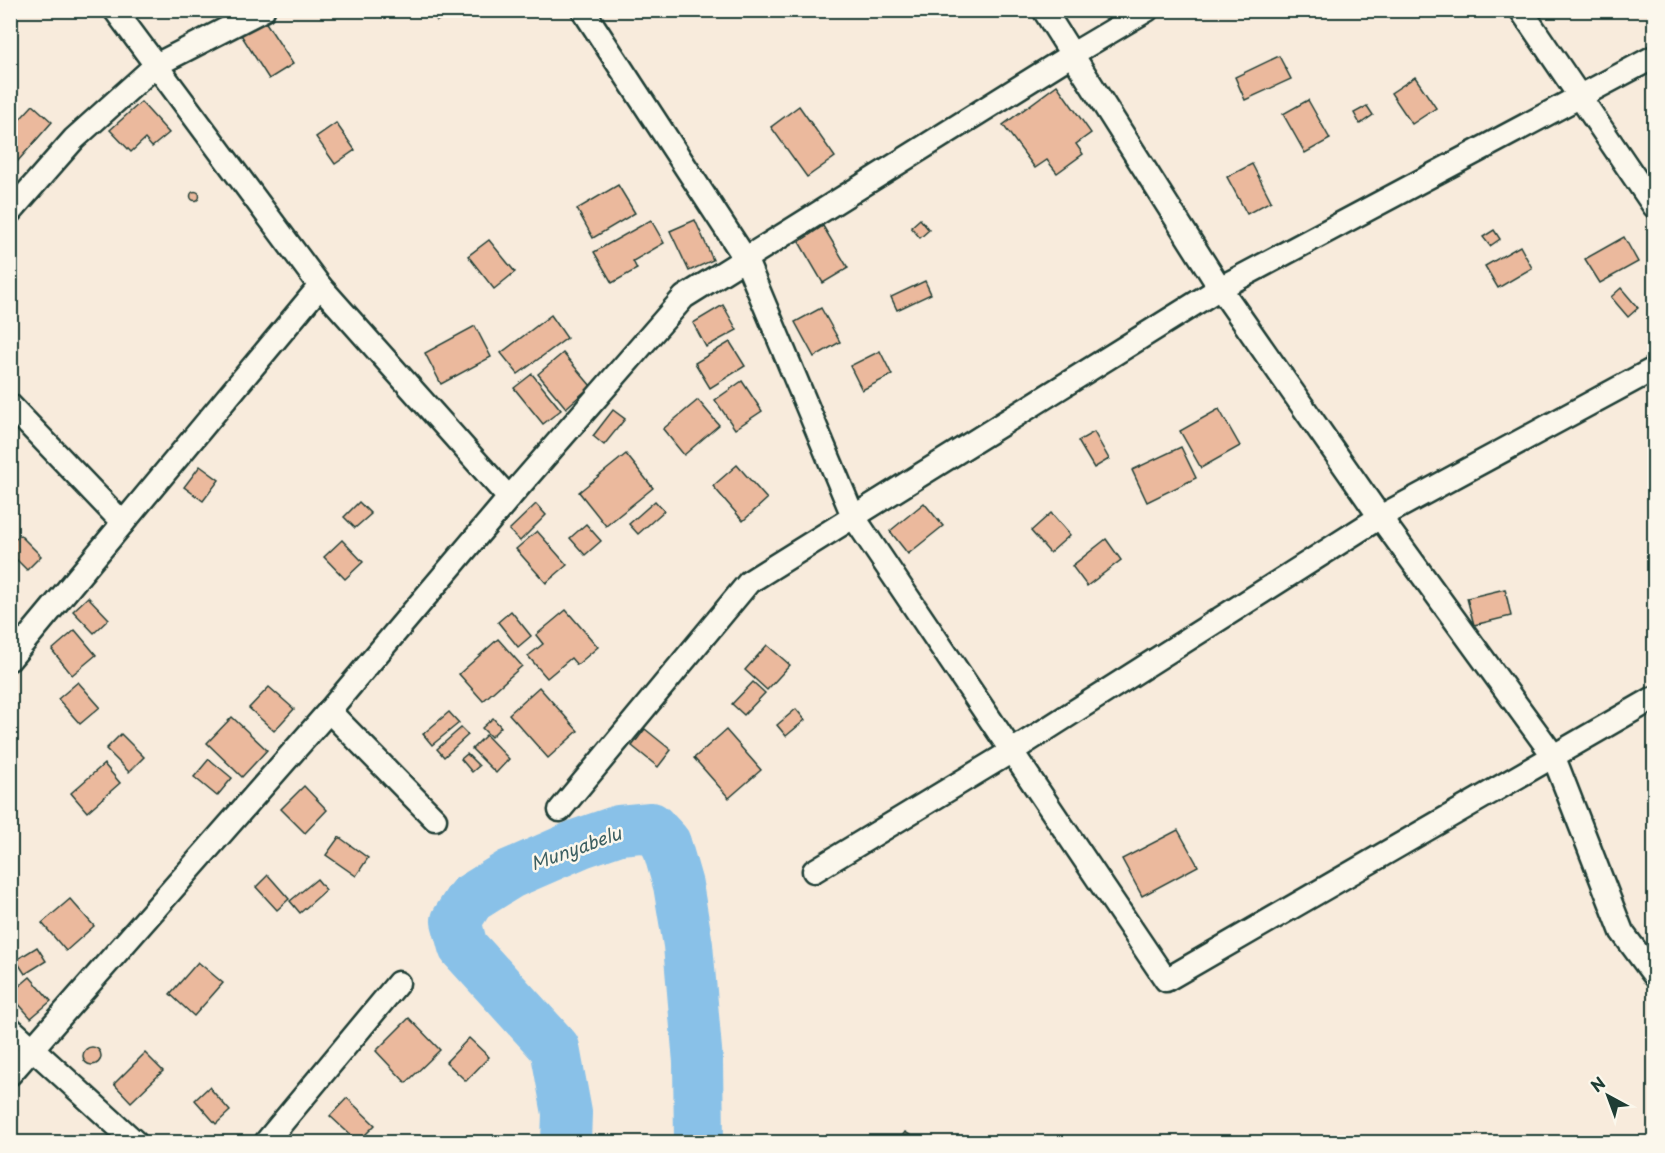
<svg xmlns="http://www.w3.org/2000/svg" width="1665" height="1153" font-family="'Playpen Sans',sans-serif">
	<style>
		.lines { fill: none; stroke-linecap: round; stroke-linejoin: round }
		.river { stroke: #89c1e8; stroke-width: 50 }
		.building { fill: #ebb99d; stroke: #1f3d34; stroke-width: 1.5 }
		.minor-casing { stroke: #1f3d34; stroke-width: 27 }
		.minor { stroke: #fbf7ec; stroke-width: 22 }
		.labels { text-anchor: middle; stroke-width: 5; stroke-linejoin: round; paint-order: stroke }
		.water-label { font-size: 18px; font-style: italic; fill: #3a5e61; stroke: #fbf7ec }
	</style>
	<rect width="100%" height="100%" fill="#f8ebdc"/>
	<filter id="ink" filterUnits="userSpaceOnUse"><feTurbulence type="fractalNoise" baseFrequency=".0167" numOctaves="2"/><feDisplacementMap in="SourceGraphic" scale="12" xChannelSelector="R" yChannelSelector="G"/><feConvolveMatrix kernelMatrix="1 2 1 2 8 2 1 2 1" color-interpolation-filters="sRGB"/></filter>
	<g filter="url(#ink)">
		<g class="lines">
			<path class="river" d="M566 1142 567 1113 555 1048 463 947 456 921 470 899 510 874 581 843 619 830 651 827 666 843 678 885 688 945 698 1062 699 1142"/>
		</g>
		<g class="building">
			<path d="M431 10H453V11L437 21Z"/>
			<path d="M261 15 293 64 269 79 238 30Z"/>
			<path d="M1279 56 1291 79 1245 100 1235 77Z"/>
			<path d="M1415 77 1436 108 1412 124 1391 93Z"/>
			<path d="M1057 85 1091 133 1076 144 1083 154 1057 173 1047 160 1035 168 1003 125Z"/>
			<path d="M1308 100 1330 139 1305 153 1283 114Z"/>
			<path d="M141 102 169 133 152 147 145 139 131 152 110 130Z"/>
			<path d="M33 105 52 122 10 170V130Z"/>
			<path d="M799 106 835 157 807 177 771 127Z"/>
			<path d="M1367 106 1373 115 1360 124 1354 113Z"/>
			<path d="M336 123 355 150 335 164 316 137Z"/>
			<path d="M1252 164 1271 201 1247 214 1227 177Z"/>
			<path d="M618 185 635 213 593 238 577 209Z"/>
			<circle cx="195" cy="196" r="4.5"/>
			<path d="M920 219 929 230 920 238 911 227Z"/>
			<path d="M651 220 664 243 633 261 637 269 612 283 594 252Z"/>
			<path d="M695 220 713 260 689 271 670 231Z"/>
			<path d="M823 226 848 268 823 283 799 242Z"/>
			<path d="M1494 230 1500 239 1490 246 1483 237Z"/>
			<path d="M1624 237 1638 262 1600 283 1585 259Z"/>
			<path d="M489 240 515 272 494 289 468 256Z"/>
			<path d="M1520 246 1532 268 1498 288 1485 266Z"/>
			<path d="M925 281 931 294 897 310 891 297Z"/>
			<path d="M1621 288 1638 308 1628 317 1611 297Z"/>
			<path d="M723 305 737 330 706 347 693 323Z"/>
			<path d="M821 308 840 342 814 357 795 322Z"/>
			<path d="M551 315 567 338 518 374 501 353Z"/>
			<path d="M475 326 491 357 441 384 425 353Z"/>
			<path d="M730 342 745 366 710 388 695 363Z"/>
			<path d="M880 351 892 375 862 390 850 366Z"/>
			<path d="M563 353 591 386 566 408 538 374Z"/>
			<path d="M532 374 561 410 543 424 514 388Z"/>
			<path d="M742 381 762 411 735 429 715 400Z"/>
			<path d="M698 400 719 425 684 455 663 429Z"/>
			<path d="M1219 409 1240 446 1201 468 1180 431Z"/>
			<path d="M613 410 625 419 604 445 593 436Z"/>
			<path d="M1094 432 1109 459 1094 468 1078 441Z"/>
			<path d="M1181 447 1196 478 1147 502 1132 470Z"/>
			<path d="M626 454 653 488 606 526 579 492Z"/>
			<path d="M737 465 767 499 743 521 713 486Z"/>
			<path d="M200 466 219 480 203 501 184 487Z"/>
			<path d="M655 501 664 511 638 534 629 524Z"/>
			<path d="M359 502 371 514 355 528 344 517Z"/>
			<path d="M924 503 943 526 908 554 890 531Z"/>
			<path d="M536 504 546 515 520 541 509 530Z"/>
			<path d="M1051 513 1070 535 1050 553 1031 531Z"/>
			<path d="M586 524 601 541 585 555 570 538Z"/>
			<path d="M537 531 567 565 546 583 516 549Z"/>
			<path d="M20 535 41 556 27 570 10 553V544Z"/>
			<path d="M1106 539 1121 560 1087 586 1072 566Z"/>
			<path d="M342 540 363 562 345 579 324 557Z"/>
			<path d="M1505 589 1511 616 1474 625 1467 598Z"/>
			<path d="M88 597 109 619 94 633 73 611Z"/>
			<path d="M566 610 598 647 577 665 571 658 547 678 528 656 543 644 536 635Z"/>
			<path d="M511 611 531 636 518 647 498 622Z"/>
			<path d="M75 630 96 655 72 675 52 650Z"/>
			<path d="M498 639 522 666 483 701 459 674Z"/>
			<path d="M767 645 790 665 767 690 745 670Z"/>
			<path d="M78 682 100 707 80 724 58 699Z"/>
			<path d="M753 682 765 693 744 715 732 704Z"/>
			<path d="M269 687 294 709 274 731 249 708Z"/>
			<path d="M539 687 578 731 548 758 509 714Z"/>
			<path d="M796 709 805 720 786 736 777 725Z"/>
			<path d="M449 712 459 723 432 745 423 734Z"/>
			<path d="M232 717 267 750 242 777 207 743Z"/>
			<path d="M493 718 501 727 491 737 482 728Z"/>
			<path d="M461 728 468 735 444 757 437 749Z"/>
			<path d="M645 729 671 750 658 767 632 746Z"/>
			<path d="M726 730 761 770 729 798 694 758Z"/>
			<path d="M121 734 144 757 129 772 106 749Z"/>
			<path d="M486 735 509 759 496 773 472 749Z"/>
			<path d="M467 754 479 766 472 772 461 759Z"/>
			<path d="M209 759 232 778 217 796 194 777Z"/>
			<path d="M104 764 120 783 87 812 71 793Z"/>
			<path d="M304 786 327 810 305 833 281 809Z"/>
			<path d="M1178 830 1198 866 1142 896 1122 859Z"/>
			<path d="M339 837 368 858 356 876 326 855Z"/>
			<path d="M268 875 289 899 277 910 256 887Z"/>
			<path d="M317 879 326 890 300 913 290 901Z"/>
			<path d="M70 899 94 926 66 951 42 923Z"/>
			<path d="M37 947 46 961 25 974 16 960Z"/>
			<path d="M198 962 223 983 194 1016 170 994Z"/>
			<path d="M30 977 51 1001 31 1018 10 994Z"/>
			<path d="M409 1018 440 1050 406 1083 376 1051Z"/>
			<path d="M469 1038 489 1057 466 1081 446 1062Z"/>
			<circle cx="92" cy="1056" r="9"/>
			<path d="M145 1053 163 1071 131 1102 114 1084Z"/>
			<path d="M209 1087 230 1111 216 1124 195 1100Z"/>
			<path d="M347 1098 375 1125 358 1142 330 1116Z"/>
			<path d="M905 1132 921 1142H898Z"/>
		</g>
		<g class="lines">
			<defs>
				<g id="minor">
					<path d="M115 10 320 286 509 498"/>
					<path d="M583 10 745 258 853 516 1166 980 1654 698"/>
					<path d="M1044 10 1220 288 1380 517 1553 755 1622 932 1654 975"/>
					<path d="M1521 10 1654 206"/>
					<path d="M10 212 74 139 156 65 263 10"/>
					<path d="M10 405 123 523"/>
					<path d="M10 659 320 286"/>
					<path d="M329 711 435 819"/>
					<path d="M560 810 749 582 1220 288 1654 57"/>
					<path d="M814 871 1012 751 1380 517 1654 369"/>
					<path d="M10 1028 135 1142"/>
					<path d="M10 1074 329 711 509 498 684 297 1071 55 1147 10"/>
					<path d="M266 1142 398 983"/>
				</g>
			</defs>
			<use href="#minor" class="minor-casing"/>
			<use href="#minor" class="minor"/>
		</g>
	</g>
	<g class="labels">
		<g class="water-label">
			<text transform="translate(576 849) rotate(-20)" y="6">Munyabelu</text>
		</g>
	</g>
	<rect width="1665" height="1153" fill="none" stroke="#fbf7ec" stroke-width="36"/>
	<rect x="18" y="18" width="1629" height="1117" fill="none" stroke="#1f3d34" stroke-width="2" filter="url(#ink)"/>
	<g transform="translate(1608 1096) rotate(319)" stroke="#fbf7ec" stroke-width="4.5" paint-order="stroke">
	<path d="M0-4.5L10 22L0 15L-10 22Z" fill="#1f3d34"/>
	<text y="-9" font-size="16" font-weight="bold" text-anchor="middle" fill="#1f3d34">N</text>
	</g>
</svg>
